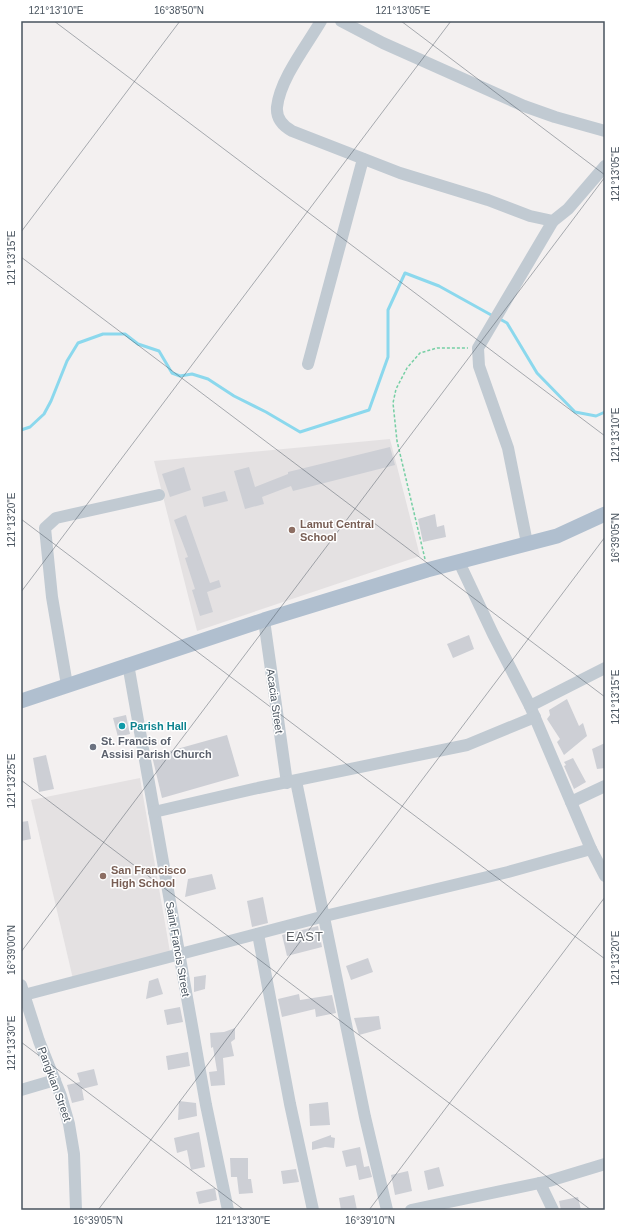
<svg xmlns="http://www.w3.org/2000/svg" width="626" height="1231" font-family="Helvetica,sans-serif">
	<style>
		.education { fill: #e4e1e2 }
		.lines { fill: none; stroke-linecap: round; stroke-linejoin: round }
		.stream { stroke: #8bd8ed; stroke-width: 3 }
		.building { fill: #cdcfd5 }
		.path { stroke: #76cfa4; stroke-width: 1.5; stroke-dasharray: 3 2; stroke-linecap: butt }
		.minor { stroke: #c1cad2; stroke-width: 12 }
		.major { stroke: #b0bfcf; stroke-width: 15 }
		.ticks { fill: none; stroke: #48535e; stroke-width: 1; stroke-opacity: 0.45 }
		.education-dot { fill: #8d6e63; stroke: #fff; stroke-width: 1.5 }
		.culture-dot { fill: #0f9aa8; stroke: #fff; stroke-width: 1.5 }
		.worship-dot { fill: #6b7280; stroke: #fff; stroke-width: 1.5 }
		.labels { text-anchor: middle; stroke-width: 3; stroke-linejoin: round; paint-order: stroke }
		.education-label { font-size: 11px; font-weight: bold; fill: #785e54; stroke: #fff; text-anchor: start }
		.street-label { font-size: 11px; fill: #48535e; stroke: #fff }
		.culture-label { font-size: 11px; font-weight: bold; fill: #0d838f; stroke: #fff; text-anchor: start }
		.worship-label { font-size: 11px; font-weight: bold; fill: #5b616d; stroke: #fff; text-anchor: start }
		.quarter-label { font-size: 13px; letter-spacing: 1px; fill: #5c6065; stroke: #fff }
		.neatline { fill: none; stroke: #48535e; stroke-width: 1.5 }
		.ticks-label { font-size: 10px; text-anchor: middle; fill: #48535e }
	</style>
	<rect width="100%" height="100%" fill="#f3f0f0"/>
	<g class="education">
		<path d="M390 439 420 556 197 631 154 461Z"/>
		<path d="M140 778 170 952 73 979 31 800Z"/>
	</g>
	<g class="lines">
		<g class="stream">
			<path d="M498 318 507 323 537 373 575 412 596 416 605 412"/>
			<path d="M21 430 30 427 44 414 51 401 67 361 78 343 103 334H125L138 344 159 351 172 373 180 376 192 374 208 379 234 396 266 412 300 432 369 410 388 357V310L405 273 439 286 493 316"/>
		</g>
	</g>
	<g class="building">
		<path d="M390 447 395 465 293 491 291 486 262 497 264 504 245 509 234 471 249 467 255 487 288 474V472Z"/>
		<path d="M184 467 191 490 170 497 162 474Z"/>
		<path d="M225 491 228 501 204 507 202 497Z"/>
		<path d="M435 514 437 527 444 525 446 537 423 542 418 519Z"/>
		<path d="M186 515 210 583 219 580 221 587 207 592 213 612 200 616 192 590 195 589 185 558 188 557 174 520Z"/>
		<path d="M469 635 474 649 453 658 447 644Z"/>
		<path d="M567 699 579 726 583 723 587 736 564 755 557 742 560 739 547 719 550 715 549 710Z"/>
		<path d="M126 715 130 734 118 737 113 718Z"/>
		<path d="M227 735 239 776 162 798 152 756Z"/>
		<path d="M605 743V768L597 769 592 749Z"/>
		<path d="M46 755 54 789 39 792 33 758Z"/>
		<path d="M573 758 586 782 574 789 564 766 566 765 564 762Z"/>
		<path d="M28 821 31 839 21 841V822Z"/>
		<path d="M212 874 216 889 185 897 188 879Z"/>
		<path d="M263 897 268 923 252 927 247 901Z"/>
		<path d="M318 926 322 947 287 956 282 935Z"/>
		<path d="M368 958 373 972 351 980 346 966Z"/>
		<path d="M206 975 205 989 194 992V977Z"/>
		<path d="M158 978 163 994 146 999 149 981Z"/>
		<path d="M299 994 300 1000 332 995 336 1013 316 1017 315 1009 282 1017 278 999Z"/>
		<path d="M180 1007 183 1022 167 1025 164 1010Z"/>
		<path d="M379 1016 381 1029 359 1035 354 1018Z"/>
		<path d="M235 1028V1039L231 1042 234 1056 223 1058 225 1085 211 1086 209 1072 217 1071 213 1047 211 1048 210 1033 224 1032Z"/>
		<path d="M188 1052 190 1066 168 1070 166 1056Z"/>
		<path d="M94 1069 98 1085 82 1089 84 1100 72 1103 67 1085 80 1082 77 1073Z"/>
		<path d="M179 1101 196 1103 197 1116 178 1120Z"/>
		<path d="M328 1102 330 1125 310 1126 309 1104Z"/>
		<path d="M199 1132 205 1167 191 1170 187 1150 177 1153 174 1138Z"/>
		<path d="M331 1135V1137L335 1138 334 1148 325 1147 312 1150V1142Z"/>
		<path d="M360 1147 364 1167 369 1166 372 1177 359 1180 356 1165 346 1167 342 1151Z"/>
		<path d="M230 1158H248V1179H251L253 1193 239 1194 237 1177H231Z"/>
		<path d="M439 1167 444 1186 428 1190 424 1171Z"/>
		<path d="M296 1169 299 1182 283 1184 281 1171Z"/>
		<path d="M408 1171 412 1191 395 1195 391 1175Z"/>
		<path d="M215 1188 217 1200 199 1204 196 1192Z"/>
		<path d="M354 1195 357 1210H341L339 1198Z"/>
		<path d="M578 1197 581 1210H561L559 1201Z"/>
	</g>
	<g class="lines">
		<path class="path" d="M425 559 397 441 393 403 396 389 407 368 420 353 437 348H468"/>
		<g class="minor">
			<path d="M321 21C307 45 280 79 277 107 276 118 283 126 292 131L400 173 488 200 530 216 553 221 568 209 605 166"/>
			<path d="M341 21 383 43 524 106 555 117 605 131"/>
			<path d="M308 364 363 159"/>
			<path d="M527 543 508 448 479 366 478 348 553 221"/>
			<path d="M459 562 493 634 530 706 591 849 605 876"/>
			<path d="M264 620 287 783"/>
			<path d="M128 664 206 1105 228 1210"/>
			<path d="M67 685 52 597 45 528 56 518 159 495"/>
			<path d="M530 706 605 668"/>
			<path d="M296 781 365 1117 387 1210"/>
			<path d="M571 802 605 786"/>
			<path d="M154 812 258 788 467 745 535 717"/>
			<path d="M258 934 290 1104 313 1210"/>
			<path d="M21 985 39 1041 61 1096 69 1124 74 1154 76 1210"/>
			<path d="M24 995 325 916 508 872 591 849"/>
			<path d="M21 1090 55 1080"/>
			<path d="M540 1183 553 1210"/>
			<path d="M411 1210 549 1181 605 1164"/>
		</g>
		<path class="major" d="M21 701 264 620 427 570 557 536 605 514"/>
	</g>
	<path class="ticks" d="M54 21 605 436M401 21 605 175M21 232 180 21M21 257 605 697M21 519 605 959M21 592 451 21M21 780 591 1210M21 952 605 177M21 1042 244 1210M98 1210 605 537M369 1210 605 897"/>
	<g class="education-dot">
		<circle cx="292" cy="530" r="4"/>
		<circle cx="103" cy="876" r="4"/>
	</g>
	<circle class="culture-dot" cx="122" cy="726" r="4"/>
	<circle class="worship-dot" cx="93" cy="747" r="4"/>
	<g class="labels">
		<g class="education-label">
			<text x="300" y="528">Lamut Central<tspan x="300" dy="13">School</tspan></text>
			<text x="111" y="874">San Francisco<tspan x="111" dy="13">High School</tspan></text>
		</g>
		<g class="street-label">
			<text transform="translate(275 701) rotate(82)" y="4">Acacia Street</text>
			<text transform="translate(178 949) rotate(80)" y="4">Saint Francis Street</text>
			<text transform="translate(55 1084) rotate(70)" y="4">Pangkian Street</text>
		</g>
		<g class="culture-label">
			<text x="130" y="730">Parish Hall</text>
		</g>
		<g class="worship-label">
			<text x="101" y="745">St. Francis of<tspan x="101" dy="13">Assisi Parish Church</tspan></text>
		</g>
		<g class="quarter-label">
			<text x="305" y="941">EAST</text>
		</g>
	</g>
	<rect width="626" height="1231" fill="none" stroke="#ffffff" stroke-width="44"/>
	<rect x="22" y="22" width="582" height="1187" class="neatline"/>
	<g class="ticks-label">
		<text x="56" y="14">121°13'10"E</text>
		<text x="179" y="14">16°38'50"N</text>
		<text x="403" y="14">121°13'05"E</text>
		<text transform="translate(615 174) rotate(-90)" y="4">121°13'05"E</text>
		<text transform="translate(11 258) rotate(-90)" y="4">121°13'15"E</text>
		<text transform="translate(615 435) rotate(-90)" y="4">121°13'10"E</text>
		<text transform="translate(11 520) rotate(-90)" y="4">121°13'20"E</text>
		<text transform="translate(615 538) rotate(-90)" y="4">16°39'05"N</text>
		<text transform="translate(615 697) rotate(-90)" y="4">121°13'15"E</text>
		<text transform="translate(11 781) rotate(-90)" y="4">121°13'25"E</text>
		<text transform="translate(11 950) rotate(-90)" y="4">16°39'00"N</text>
		<text transform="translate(615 958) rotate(-90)" y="4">121°13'20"E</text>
		<text transform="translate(11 1043) rotate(-90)" y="4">121°13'30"E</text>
		<text x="98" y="1224">16°39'05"N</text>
		<text x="243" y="1224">121°13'30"E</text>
		<text x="370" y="1224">16°39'10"N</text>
	</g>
</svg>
